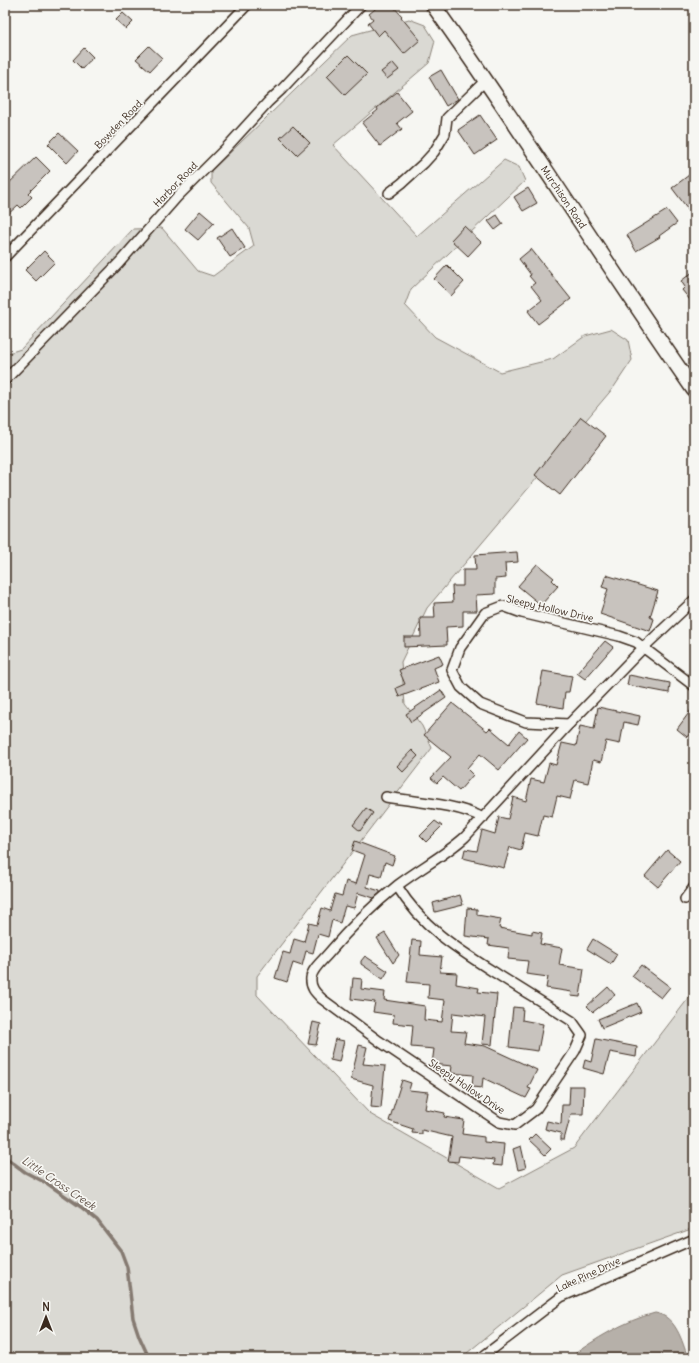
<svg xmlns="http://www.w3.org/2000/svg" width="699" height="1363" font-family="Delius,sans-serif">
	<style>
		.green { fill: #dad9d3; stroke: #8a8278 }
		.water { fill: #b6b0a9; stroke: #857a71 }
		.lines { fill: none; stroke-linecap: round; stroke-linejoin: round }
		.stream { stroke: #857a71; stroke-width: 3.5 }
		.building { fill: #c8c3be; stroke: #3b2a1e }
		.street-casing { stroke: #3b2a1e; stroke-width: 12 }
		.primary-casing { stroke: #3b2a1e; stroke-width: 17 }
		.street { stroke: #f6f6f2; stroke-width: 9 }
		.primary { stroke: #f6f6f2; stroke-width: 14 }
		.labels { text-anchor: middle; stroke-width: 3.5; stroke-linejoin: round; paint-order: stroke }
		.street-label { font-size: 10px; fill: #3b2a1e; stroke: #f6f6f2 }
		.water-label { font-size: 11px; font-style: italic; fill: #605248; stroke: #f6f6f2 }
	</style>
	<rect width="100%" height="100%" fill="#f6f6f2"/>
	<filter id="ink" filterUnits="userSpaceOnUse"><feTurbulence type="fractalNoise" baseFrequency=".025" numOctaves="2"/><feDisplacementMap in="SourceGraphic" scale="8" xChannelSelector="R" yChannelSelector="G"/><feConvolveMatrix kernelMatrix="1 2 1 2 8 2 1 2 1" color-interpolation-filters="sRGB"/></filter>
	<g filter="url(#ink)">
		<path class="green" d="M409 19 425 25 435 41 429 63 333 145 417 236 504 160 519 167 525 181 411 289 405 305 435 337 500 372 553 359 585 336 611 329 628 340 632 360 614 387 427 608 401 662 405 704 422 726 432 748 257 976V995L370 1114 499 1188 574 1148 694 991V1228L562 1275 461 1358H5V354L21 349 133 229 162 228 198 271 213 276 254 246 249 228 211 183V171L352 35Z"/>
		<path class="water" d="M655 1313C676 1316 682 1341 688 1358H569C595 1339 624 1321 655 1313Z"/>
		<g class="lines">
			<path class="stream" d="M5 1157 25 1172 48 1184 81 1207 97 1220 121 1251 127 1267 133 1318 139 1336 149 1358"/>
		</g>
		<g class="building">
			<path d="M380 5H392L402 16 401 17 420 40 404 54 384 30 378 36 368 23 373 19 369 14Z"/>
			<path d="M123 13 133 22 126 29 116 20Z"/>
			<path d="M149 46 162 58 150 71 136 59Z"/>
			<path d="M84 48 93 57 82 69 73 60Z"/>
			<path d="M348 55 367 74 345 95 327 76Z"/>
			<path d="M393 63 399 70 387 79 381 72Z"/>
			<path d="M441 70 458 99 446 106 429 77Z"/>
			<path d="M397 92 412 111 397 123 402 129 380 146 362 123 378 110 377 108Z"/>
			<path d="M480 115 497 140 475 155 458 130Z"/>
			<path d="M293 126 310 143 297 155 280 138Z"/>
			<path d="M59 133 78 151 67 163 48 144Z"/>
			<path d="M36 157 50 171 28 193 32 197 21 208 18 205 5 217V187Z"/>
			<path d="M689 175 694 182V217L672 188Z"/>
			<path d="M528 188 537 203 523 211 514 197Z"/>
			<path d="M667 210 677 223 659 236 660 237 636 251 627 235Z"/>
			<path d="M200 211 214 223 198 240 185 229Z"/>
			<path d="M497 215 503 224 495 230 488 221Z"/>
			<path d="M464 226 481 242 468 256 451 240Z"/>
			<path d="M232 228 245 248 230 257 217 238Z"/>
			<path d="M531 249 571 299 538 324 528 311 542 300 531 286 535 283 529 276 531 275 519 259Z"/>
			<path d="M44 251 55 262 36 281 25 270Z"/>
			<path d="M447 265 464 282 451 296 434 279Z"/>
			<path d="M694 271V305L682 290 685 287 681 281Z"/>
			<path d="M581 417 606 436 560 495 535 475Z"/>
			<path d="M517 552 518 562 505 563 506 578 495 579V594L476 595 477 611H463V626L446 627 447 645 404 647V637H421L420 618H435L434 603 453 602 452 586H463V570H476L475 555Z"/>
			<path d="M537 564 554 578 552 580 558 586 541 605 518 586Z"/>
			<path d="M606 575 658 591 650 617 654 619 650 631 600 614 608 589 602 587Z"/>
			<path d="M605 641 613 647 585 679 577 673Z"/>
			<path d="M439 655 443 664 434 668 439 682 399 697 396 688 405 684 399 670Z"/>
			<path d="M543 671 572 676 569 692H565L563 708 537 703Z"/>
			<path d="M629 675 670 683 669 693 627 685Z"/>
			<path d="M441 690 446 698 411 722 406 714Z"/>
			<path d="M452 703 487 731 490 728 509 744 519 731 527 738 499 770 480 754 467 769 473 775 459 791 443 777 437 783 431 778 451 757 424 735Z"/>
			<path d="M694 706V728L687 737 677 729Z"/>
			<path d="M598 707 640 716 638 725 624 722 620 744 606 741 601 762 593 760 588 783 575 780 570 799 557 796 552 817 543 815 538 836 525 833 521 850 510 847 504 868 463 858 465 849 477 851 482 830 495 834 499 817 508 819 513 797 526 801 531 779 544 782 549 763 556 765 562 743 576 746 580 726 594 729Z"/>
			<path d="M412 750 418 756 403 772 397 766Z"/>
			<path d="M366 808 373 813 360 831 353 825Z"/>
			<path d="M435 821 442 826 426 842 420 836Z"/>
			<path d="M355 841 395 856 392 865 385 862 381 877 370 874 367 887 380 891V893L374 898 358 893 354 908 345 906 340 923 332 920 328 937 318 934 313 953 306 951 302 966 293 963 287 982 275 978 283 952 290 954 294 939 304 942 309 923 317 925 322 908 330 911 335 894 342 896 346 881 356 884 365 855 352 850Z"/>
			<path d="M667 850 680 861 658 887 645 876Z"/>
			<path d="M460 895 463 905 435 912 433 903Z"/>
			<path d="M467 908 477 909V915L501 919 499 928 532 934V931L542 933 540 944 562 948 559 965 584 969 580 997 571 996 572 992 546 988 548 977 526 974 528 961 508 959 509 948 488 945 489 939 465 936Z"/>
			<path d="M385 933 399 955 393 963 377 938Z"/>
			<path d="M593 939 617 954 611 964 587 949Z"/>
			<path d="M412 940 421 941 420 955 442 957 440 972 457 973 456 984 479 988 478 992 497 994 492 1045 482 1044 485 1017 453 1013 451 1031 466 1032 464 1043 485 1046 537 1070 528 1088 531 1089 526 1098 483 1078 482 1088 472 1087 473 1075 451 1073 452 1066 432 1064 434 1049 411 1047 413 1025 393 1023 394 1015 373 1012 375 1002 351 999 353 978 362 979 361 989 385 992 384 1000 425 1006 424 1020 442 1022 445 1000 428 998 429 984 407 982Z"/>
			<path d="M365 956 388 971 383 979 361 964V961Z"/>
			<path d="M641 965 670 987 661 998 632 976Z"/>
			<path d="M608 987 615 995 593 1012 587 1006Z"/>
			<path d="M637 1003 641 1012 602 1028 598 1019Z"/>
			<path d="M513 1007 523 1008 522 1020 543 1024 538 1051 509 1047Z"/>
			<path d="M313 1022 321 1024 316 1045 308 1044Z"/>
			<path d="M335 1039 344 1041 339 1062 330 1060Z"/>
			<path d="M596 1039 637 1047 636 1057 610 1052 604 1074 583 1068 585 1060 591 1062Z"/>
			<path d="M359 1045 367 1047 363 1064 385 1066 381 1108 371 1107 373 1085 351 1079Z"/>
			<path d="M402 1080 411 1083 409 1090 428 1092 425 1109 445 1113 444 1117 464 1120 462 1134 484 1137V1142L504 1144 502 1166 493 1165 494 1160 459 1156 458 1162 448 1161 452 1137 422 1130V1134L412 1133 413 1129 389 1121Z"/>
			<path d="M570 1086H584L583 1114H571L564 1140H561V1133L545 1129 547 1121 561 1124 562 1105H569Z"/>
			<path d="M535 1134 551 1149 545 1155 529 1140Z"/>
			<path d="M521 1146 526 1168 518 1170 513 1149Z"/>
		</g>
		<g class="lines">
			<defs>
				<g id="street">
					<path d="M389 193 402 183 424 163 434 152 445 134 447 118 486 80"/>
					<path d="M5 257 247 5"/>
					<path d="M5 380 119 263 177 197 226 148 268 102 282 89 361 5"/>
					<path d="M569 724 526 722 480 704 461 687 452 670 460 648 485 613 503 606 522 613 619 636 636 642 694 686"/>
					<path d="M386 797C416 802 457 804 483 818"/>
					<path d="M397 886C423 928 456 948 497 974 522 990 547 1005 572 1021L582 1035 575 1051 536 1109 515 1125 499 1122 379 1041 322 999C316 993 310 988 311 978 312 969 322 961 328 954 349 929 373 905 398 885 420 868 444 856 465 837L569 724 643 648 694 600"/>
					<path d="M685 899 694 887"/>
					<path d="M481 1358 561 1297 694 1239"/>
				</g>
				<path id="primary" d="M433 5C523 131 605 263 694 390"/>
			</defs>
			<use href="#street" class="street-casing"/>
			<use href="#primary" class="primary-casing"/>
			<use href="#street" class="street"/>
			<use href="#primary" class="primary"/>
		</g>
	</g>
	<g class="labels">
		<g class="street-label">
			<text transform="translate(118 124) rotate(-46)" y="4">Bowden Road</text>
			<text transform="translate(175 184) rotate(-46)" y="4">Harbor Road</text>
			<text transform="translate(564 197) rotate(56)" y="4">Murchison Road</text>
			<text transform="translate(550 608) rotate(13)" y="4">Sleepy Hollow Drive</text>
			<text transform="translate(467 1086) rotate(34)" y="4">Sleepy Hollow Drive</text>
			<text transform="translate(588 1274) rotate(-25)" y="4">Lake Pine Drive</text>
		</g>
		<g class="water-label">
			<text transform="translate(59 1183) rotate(34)" y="4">Little Cross Creek</text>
		</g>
	</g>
	<rect width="699" height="1363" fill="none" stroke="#f6f6f2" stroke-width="20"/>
	<rect x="10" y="10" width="679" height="1343" fill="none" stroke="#3b2a1e" stroke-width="1.5" filter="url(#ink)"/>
	<g transform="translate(46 1317)" stroke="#f6f6f2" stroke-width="3" paint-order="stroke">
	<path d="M0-3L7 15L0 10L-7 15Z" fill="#3b2a1e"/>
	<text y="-6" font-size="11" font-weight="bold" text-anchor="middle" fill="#3b2a1e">N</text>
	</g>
</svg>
